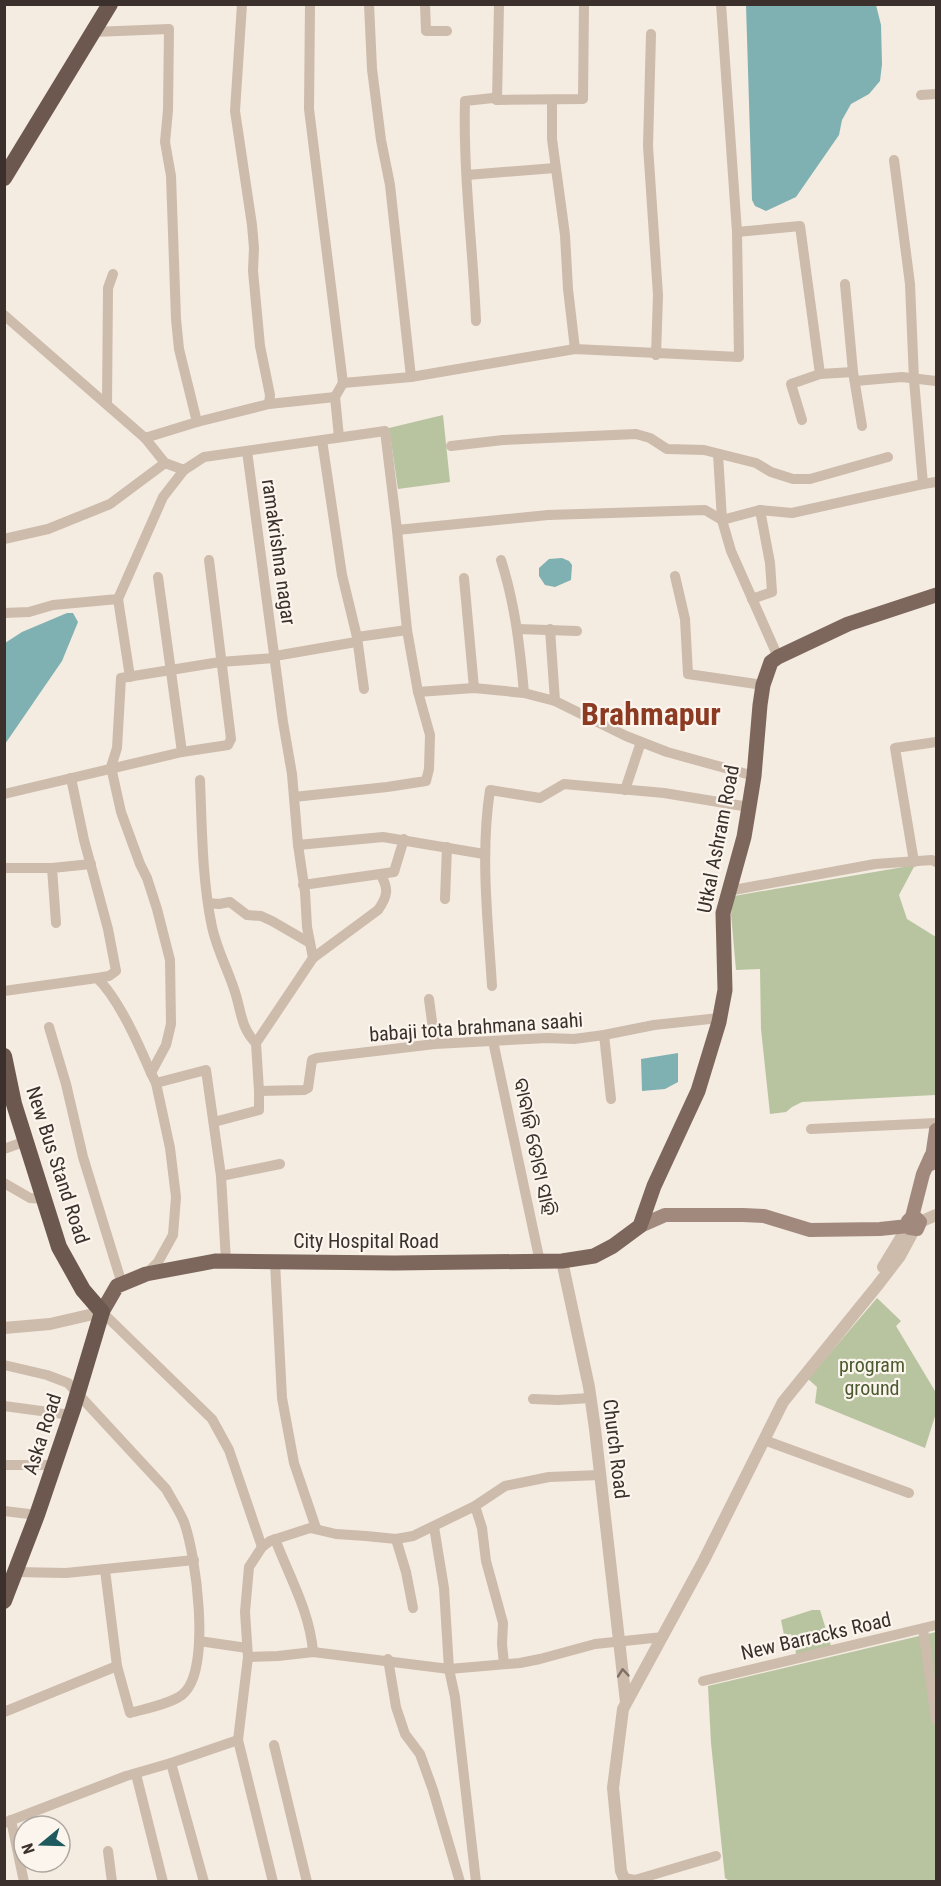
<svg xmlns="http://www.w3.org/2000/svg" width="941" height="1886" font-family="'Roboto Condensed','Noto Sans Oriya',sans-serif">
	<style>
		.green { fill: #b8c4a0 }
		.water { fill: #7fb0b2 }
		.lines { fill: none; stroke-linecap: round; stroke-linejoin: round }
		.minor { stroke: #cdbbac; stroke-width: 10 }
		.tertiary { stroke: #cdbbac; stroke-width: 12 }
		.secondary { stroke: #a18a7d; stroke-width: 14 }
		.primary { stroke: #7d675c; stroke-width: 15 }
		.trunk { stroke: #6c584f; stroke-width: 16 }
		.oneway { stroke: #7d6f65 }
		.labels { text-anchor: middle; stroke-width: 4.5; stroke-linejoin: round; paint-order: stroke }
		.street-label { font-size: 20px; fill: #3b302b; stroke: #fbf5ee }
		.park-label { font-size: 20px; fill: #4a5a2e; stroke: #fbf5ee }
		.town-label { font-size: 32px; font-weight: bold; fill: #8c3b22; stroke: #fbf5ee }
	</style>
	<rect width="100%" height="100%" fill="#f4ebe1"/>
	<g class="green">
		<path d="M443 415 450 482 398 489 389 428Z"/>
		<path d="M915 865 899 895 907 919 936 937V1081L935 1095 802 1102 792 1107 786 1112 770 1114 761 1029 760 969 736 970 731 914 734 896Z"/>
		<path d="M877 1298 901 1321 896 1326 935 1391 936 1413 925 1448 815 1403 817 1387 808 1379Z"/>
		<path d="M812 1610H820L832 1649 797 1657 791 1634 784 1635 781 1620Z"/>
		<path d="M936 1632V1881L731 1882 725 1878 711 1743 708 1686Z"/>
	</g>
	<g class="water">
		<path d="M746 5H876L881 25 882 64 880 81 869 94 851 104 842 120 839 135 796 197 766 211 755 206 752 200Z"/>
		<path d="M562 558 569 561 572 565 571 580 555 587 545 585 539 576V568L549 559Z"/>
		<path d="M67 613H73L78 622 62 661 5 744V643L22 632Z"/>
		<path d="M678 1053V1082L665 1089 642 1091 641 1059Z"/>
	</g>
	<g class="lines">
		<g class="minor">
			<path d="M242 4 235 111 252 225 254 248 253 271 260 346 270 395 269 404"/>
			<path d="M310 4 309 109 343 383 335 397 339 437"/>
			<path d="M369 4 372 69 381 140 390 185 411 377"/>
			<path d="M425 4 426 31H447"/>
			<path d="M93 32 169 29 168 110 165 142 171 176 176 319 179 349 197 422"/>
			<path d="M651 34 648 146 658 295 656 355"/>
			<path d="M921 95 936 94"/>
			<path d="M497 100 499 4"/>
			<path d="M552 100V139L565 235 568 289 575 349"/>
			<path d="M894 160 910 284 914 380 923 484"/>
			<path d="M467 175 555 168"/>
			<path d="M737 232 800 226 820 374"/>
			<path d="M845 284 853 372 862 426"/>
			<path d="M4 315 145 438 165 463 184 470"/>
			<path d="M476 321C473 248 463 174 465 101L493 98 497 100 583 99 584 4"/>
			<path d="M855 381 902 377 936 381"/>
			<path d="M343 383 411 377 575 349 739 357 737 232 721 4"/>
			<path d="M107 404 108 288 113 274"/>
			<path d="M802 420 791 384 820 374 853 372"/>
			<path d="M145 438 197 422 269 404 335 397"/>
			<path d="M322 440 342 575 357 637 364 689"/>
			<path d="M451 446 503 440 636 434 650 438 667 449 704 450 756 463 771 472 793 479H810L888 457"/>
			<path d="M247 451 283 722 292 774 298 845 305 892 307 927 313 958"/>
			<path d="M718 454 722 520 760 510 792 513 923 484 936 482"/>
			<path d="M4 539 48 529 110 504 165 463"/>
			<path d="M501 560C515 604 520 647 524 693"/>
			<path d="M675 576 685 619 688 674 763 685"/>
			<path d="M158 577 182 752"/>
			<path d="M464 578 474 688"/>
			<path d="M118 599 130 677"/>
			<path d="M752 599 772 592 770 563 760 510"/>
			<path d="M4 613 29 612 53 605 118 599 163 497 184 470 204 457 385 431 397 530 548 515 705 510 722 520 731 551 778 657"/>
			<path d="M518 629 577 631"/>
			<path d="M550 629 555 701"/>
			<path d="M357 637 407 630"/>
			<path d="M275 656 356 642"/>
			<path d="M418 692 474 688 524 693 555 701 626 736 667 752 754 776"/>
			<path d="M200 780C202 829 202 879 212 927 217 950 228 970 235 992 241 1010 241 1029 256 1043"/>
			<path d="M625 790 641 742"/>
			<path d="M4 794 182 752 228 745 231 739 209 560"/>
			<path d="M294 797 387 787 426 781 429 769 430 735 418 692 407 630 397 530"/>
			<path d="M298 845 383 837 484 854"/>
			<path d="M914 862 895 748 936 742"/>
			<path d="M4 868H52"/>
			<path d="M380 874 394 872 404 839"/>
			<path d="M728 891 875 864 932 860 936 862"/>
			<path d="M445 899 447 847"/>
			<path d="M208 903 219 904 230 902 247 915 261 916 272 921 310 943"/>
			<path d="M56 923 52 868 91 864"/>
			<path d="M97 978C119 999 139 1045 151 1073L156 1083 170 1148 176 1197 173 1235 158 1262 146 1274"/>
			<path d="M492 986C488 921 480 855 490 790L540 798 564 784 664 793 749 807"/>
			<path d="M4 991 97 978 109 976 116 971 108 929 84 840 71 778"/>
			<path d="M429 999 435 1044"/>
			<path d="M49 1027 66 1084 83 1157 122 1284"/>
			<path d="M604 1035 611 1099"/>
			<path d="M493 1041 540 1262"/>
			<path d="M151 1073 166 1045 171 1024 170 960 157 909 147 878 140 864 121 812 111 767 117 748 121 678 220 662 275 658"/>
			<path d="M156 1083 206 1070 221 1176 226 1261"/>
			<path d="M259 1091 304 1090 308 1088 312 1060 317 1058 435 1044 547 1038 574 1039 604 1035 654 1025 719 1018"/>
			<path d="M214 1122 259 1110V1091L256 1043 313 958 378 910C388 896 389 888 380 874L303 885"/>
			<path d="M811 1129 936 1123"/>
			<path d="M4 1149 26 1141"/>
			<path d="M221 1176 280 1164"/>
			<path d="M4 1183 30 1198 44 1199"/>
			<path d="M275 1262 282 1398 294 1463 316 1528"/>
			<path d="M102 1312 212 1419 229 1450 262 1547"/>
			<path d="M4 1365 47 1375 68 1383 166 1489C172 1500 179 1510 184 1522 196 1555 211 1665 185 1692 176 1703 144 1709 130 1713L117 1666 105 1570"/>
			<path d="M533 1399 558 1400 590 1398"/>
			<path d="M4 1406 71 1415"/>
			<path d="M764 1440 909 1493"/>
			<path d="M4 1465H54"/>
			<path d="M475 1506 482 1528 486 1561 503 1623 502 1644 504 1664"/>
			<path d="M4 1511 37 1515"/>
			<path d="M434 1527 444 1588 449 1669 455 1697 476 1882"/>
			<path d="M275 1539C289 1576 310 1612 313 1652"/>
			<path d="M396 1539 406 1572 413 1608"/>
			<path d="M16 1572 66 1573 194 1560"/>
			<path d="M923 1629 936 1720"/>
			<path d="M199 1641 247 1648"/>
			<path d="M248 1657 278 1656 313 1652 449 1669 520 1663 540 1659 595 1644 663 1637"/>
			<path d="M388 1659 396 1707 405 1734 420 1754 433 1790 460 1882"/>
			<path d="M703 1681 936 1625"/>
			<path d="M4 1712 117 1666"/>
			<path d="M274 1745 307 1882"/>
			<path d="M171 1763 204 1882"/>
			<path d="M136 1774 163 1882"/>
			<path d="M11 1820 24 1882"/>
			<path d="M4 1823 126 1776 171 1763 238 1740"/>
			<path d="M108 1851 112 1882"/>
			<path d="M624 1878 635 1880 716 1856"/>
			<path d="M273 1882 238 1740 248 1657 245 1612 249 1567 262 1547 270 1541 310 1528 336 1534 366 1536 396 1539 413 1536 475 1506 505 1486 549 1477 600 1475"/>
		</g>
		<g class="tertiary">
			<path d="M920 1222 936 1215"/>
			<path d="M562 1261 589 1387 595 1429 626 1702"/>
			<path d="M883 1267 908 1226"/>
			<path d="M4 1328 50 1324 102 1312"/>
			<path d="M624 1878 621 1871 613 1788 623 1709 704 1560 783 1402 877 1286 900 1256 914 1230"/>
		</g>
		<g class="secondary">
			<path d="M931 1164 936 1130"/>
			<path d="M912 1217H915L920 1222 917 1229 910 1228 908 1221 912 1217 923 1174 931 1156"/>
			<path d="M640 1226 665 1215H743L764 1216 810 1230 880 1229 908 1226"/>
		</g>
		<path class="primary" d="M102 1312 117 1286 146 1274 215 1261 394 1263 562 1261 594 1256 613 1246 640 1226 654 1186 698 1091 719 1022 725 990 723 913 744 837 749 807 754 776 760 705 763 685 771 662 778 657 848 624 936 595"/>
		<g class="trunk">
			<path d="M4 178 110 4"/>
			<path d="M4 1056 14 1104 59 1247 83 1290 102 1312 73 1409 37 1515 4 1601"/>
		</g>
	</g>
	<defs><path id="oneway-chevron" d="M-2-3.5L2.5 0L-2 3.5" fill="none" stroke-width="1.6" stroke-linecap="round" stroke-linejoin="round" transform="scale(1.5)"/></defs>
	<use class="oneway" href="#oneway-chevron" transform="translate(623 1673) rotate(-95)"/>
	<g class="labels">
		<g class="street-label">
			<text transform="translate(279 552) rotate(82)" y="7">ramakrishna nagar</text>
			<text transform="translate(718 839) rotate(-79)" y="7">Utkal Ashram Road</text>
			<text transform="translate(476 1027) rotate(-4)" y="7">babaji tota brahmana saahi</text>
			<text transform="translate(535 1147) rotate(78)" y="7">ବାବାଜି ତୋଟା ସାହି</text>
			<text transform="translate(58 1165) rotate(72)" y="7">New Bus Stand Road</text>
			<text x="366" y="1248">City Hospital Road</text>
			<text transform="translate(42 1434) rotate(-72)" y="7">Aska Road</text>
			<text transform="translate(616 1449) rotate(83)" y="7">Church Road</text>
			<text transform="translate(816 1636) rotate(-13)" y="7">New Barracks Road</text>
		</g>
		<g class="park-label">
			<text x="872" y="1372">program<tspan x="872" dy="23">ground</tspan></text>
		</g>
		<g class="town-label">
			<text x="651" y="725">Brahmapur</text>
		</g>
	</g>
	<rect width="941" height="1886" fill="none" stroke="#3b302b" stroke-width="12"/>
	<g transform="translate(42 1844) rotate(251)"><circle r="28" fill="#fbf5ee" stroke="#aea6a0" stroke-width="1.5"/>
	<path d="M0-4.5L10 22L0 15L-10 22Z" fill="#1f5a5e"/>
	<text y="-9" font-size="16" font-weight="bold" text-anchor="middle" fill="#3b302b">N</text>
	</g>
</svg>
